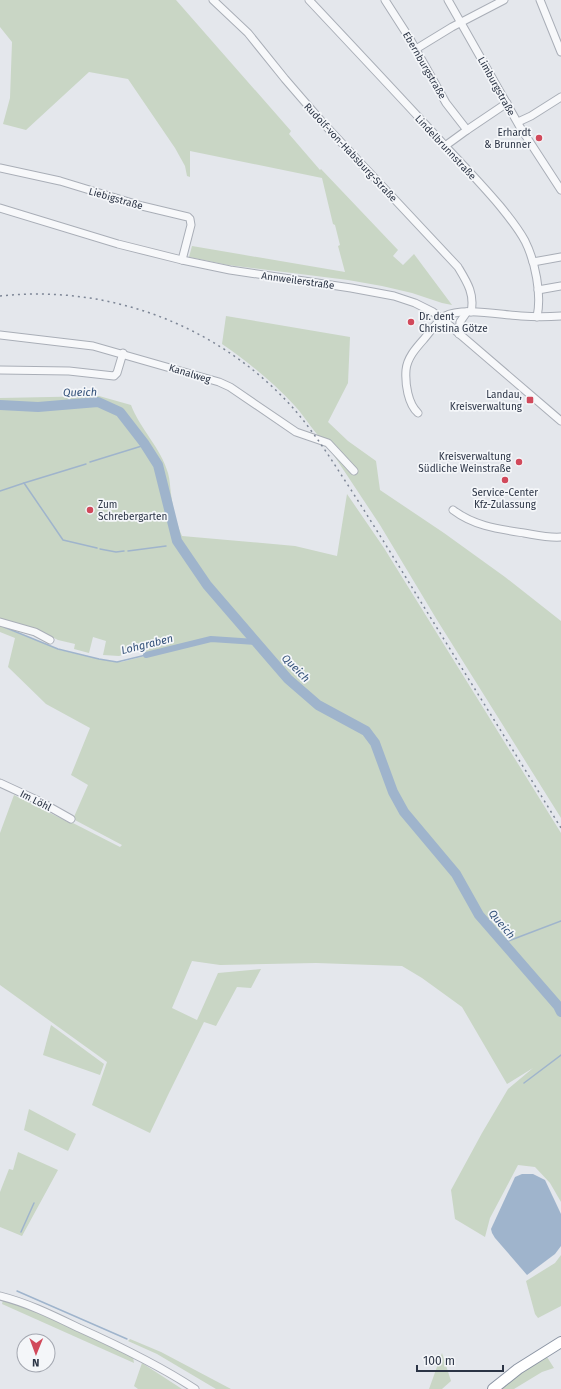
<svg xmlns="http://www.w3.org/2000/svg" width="561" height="1389" font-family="'Fira Sans',sans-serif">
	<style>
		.green { fill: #c9d6c5 }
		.water { fill: #9fb4cc }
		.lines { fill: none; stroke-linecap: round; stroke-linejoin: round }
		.stream { stroke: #9fb4cc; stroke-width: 1.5 }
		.canal { stroke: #9fb4cc; stroke-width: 6 }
		.river { stroke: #9fb4cc; stroke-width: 10 }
		.minor-casing { stroke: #a9aeb7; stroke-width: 9 }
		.highway-casing { stroke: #8b94a3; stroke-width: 12 }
		.minor { stroke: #f7f8fa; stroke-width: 7 }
		.highway { stroke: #fff; stroke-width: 10 }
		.rail { stroke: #7d8696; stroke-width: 1.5; stroke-dasharray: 2 4; stroke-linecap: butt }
		.poi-dot { fill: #d1495b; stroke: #f4f6f9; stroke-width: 1.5 }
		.labels { text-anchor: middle; stroke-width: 3.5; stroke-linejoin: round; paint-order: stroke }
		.street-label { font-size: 10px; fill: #2b3445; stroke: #f4f6f9 }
		.poi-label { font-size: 10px; fill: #2b3445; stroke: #f4f6f9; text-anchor: end }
		.water-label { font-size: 11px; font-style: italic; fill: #34527a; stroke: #f4f6f9 }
	</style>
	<rect width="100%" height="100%" fill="#e4e7ec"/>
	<g class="green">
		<path d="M0 0H176L291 131 289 134 320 170 321 169 398 250 393 256 403 265 414 254 452 305 442 303 412 293 382 286 348 280 228 265 189 257 192 246 345 272 338 246 340 245 335 225 333 224 322 178 190 151V177L187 176 185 166 175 148 128 79 89 72 26 130 3 124 10 98 12 42 0 27Z"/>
		<path d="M226 316 350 337 348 383 328 422 348 441 376 461 380 490 444 533 505 577 561 621V818L437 620 380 525 325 442C314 433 305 417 295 406 273 382 248 362 222 344Z"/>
		<path d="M99 396 131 405C140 429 161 448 168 473 170 480 170 487 171 494 173 509 176 523 182 536L295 546 337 556 347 494 384 548 561 833V1202L550 1183 535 1167 518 1165 490 1218 485 1237 455 1219 451 1190 482 1133 508 1089 533 1068 507 1084 462 1007 422 978 402 966 316 963 220 965 192 961 172 1008 197 1020 218 973 261 969 251 988 237 987 216 1026 204 1022 168 1095 150 1133 92 1105 107 1062 0 985V833L14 795 70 823 71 822 120 847 122 845 73 819 88 785 71 775 90 728 46 704 8 667 15 638 0 632V626L60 650 99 659 115 662H121L145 656 144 649 119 656 103 655 106 641 93 637 89 653 74 649 75 644 58 640 50 636 0 620V398Z"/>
		<path d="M51 1025 104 1064 100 1075 43 1055Z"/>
		<path d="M29 1109 76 1134 68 1151 24 1130Z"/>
		<path d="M18 1152 58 1170 22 1236 0 1227V1192L9 1169 13 1170Z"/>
		<path d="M561 1255V1306L538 1318 535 1314 526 1281 555 1263Z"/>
		<path d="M3 1300 28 1308 133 1357 134 1363 2 1304Z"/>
		<path d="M130 1339 161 1352 231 1389H216L157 1354 128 1341Z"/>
		<path d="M442 1353 451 1381 442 1389H429Z"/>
		<path d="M547 1357 554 1368 542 1372 514 1389H497L541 1360 542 1361Z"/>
		<path d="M142 1363 182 1389H138L134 1386Z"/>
	</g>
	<path class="water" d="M522 1174H533L545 1180 561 1214V1246L555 1254 527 1275 495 1238 492 1233 491 1229 515 1177Z"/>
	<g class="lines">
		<g class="stream">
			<path d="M90 462 145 445"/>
			<path d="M24 483 86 464"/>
			<path d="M0 491 24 483 63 540 97 548"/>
			<path d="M100 549 116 552 124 551"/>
			<path d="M128 551 166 546"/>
			<path d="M4 627 58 649 99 659 117 662 146 655"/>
			<path d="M503 943 561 921"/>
			<path d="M524 1083 561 1055"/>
			<path d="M21 1232 34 1203"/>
			<path d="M17 1291 127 1339"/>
		</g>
		<path class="canal" d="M146 655 211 639 256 642"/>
		<path class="river" d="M0 405 38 407 98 402 120 412 144 443 158 465 177 541 207 585 288 679 318 705 366 731 375 743 393 792 404 812 456 874 479 915 558 1006 561 1012"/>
		<defs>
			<g id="minor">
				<path d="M213 0 248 33 285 79 323 123 458 267C467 282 475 294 471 312"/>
				<path d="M309 0C356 50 403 100 449 150 467 169 484 187 500 206 509 217 518 228 525 241 535 261 542 294 537 317"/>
				<path d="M385 0 410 39 446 103 467 130"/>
				<path d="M448 0 520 127 561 190"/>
				<path d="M540 0 561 52"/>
				<path d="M416 49 452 27 504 0"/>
				<path d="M518 122 531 116 561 97"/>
				<path d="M445 146 467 130 507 103"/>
				<path d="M0 168 60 181 142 206 188 217 190 219 191 225 182 260"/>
				<path d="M0 208 118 244 182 260 230 270 351 288 394 296 415 303 433 312 442 319 561 421"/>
				<path d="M533 262 561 257"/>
				<path d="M538 290 561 286"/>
				<path d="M459 334 460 322 467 312"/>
				<path d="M0 335 93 346 219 382 230 387 296 432 328 443 354 471"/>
				<path d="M0 370 69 371 114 376 117 373 123 353"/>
				<path d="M418 413C408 404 405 384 406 370 407 358 416 348 424 339 430 332 437 321 445 316 462 307 501 315 521 316 534 317 548 317 561 316"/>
				<path d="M453 510C474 526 498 529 524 533 536 535 548 538 561 537"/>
				<path d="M0 622 35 632 50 640"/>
				<path d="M0 783 39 801 71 819"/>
				<path d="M0 1296C28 1303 54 1316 79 1328 119 1346 159 1365 195 1389"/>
			</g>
			<path id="highway" d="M493 1389 518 1369 561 1342"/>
		</defs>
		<use href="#minor" class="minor-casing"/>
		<use href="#highway" class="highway-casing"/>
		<use href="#minor" class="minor"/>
		<use href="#highway" class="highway"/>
		<path class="rail" d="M0 296C110 284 220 326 294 409 311 429 326 451 340 473 365 511 389 550 413 589 462 669 512 748 561 828"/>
	</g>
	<g class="poi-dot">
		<circle cx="539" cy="138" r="4"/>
		<circle cx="411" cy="322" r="4"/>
		<rect x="526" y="396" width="8" height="8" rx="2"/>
		<circle cx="519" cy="462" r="4"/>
		<circle cx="505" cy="480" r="4"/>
		<circle cx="90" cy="510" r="4"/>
	</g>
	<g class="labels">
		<g class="street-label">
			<text transform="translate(425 65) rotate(60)" y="4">Ebernburgstraße</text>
			<text transform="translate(497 86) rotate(61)" y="4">Limburgstraße</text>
			<text transform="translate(446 147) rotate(47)" y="4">Lindelbrunnstraße</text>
			<text transform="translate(351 152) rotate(47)" y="4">Rudolf-von-Habsburg-Straße</text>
			<text transform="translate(116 198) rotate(16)" y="4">Liebigstraße</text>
			<text transform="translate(298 280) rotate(8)" y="4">Annweilerstraße</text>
			<text transform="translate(190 373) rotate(17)" y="4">Kanalweg</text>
			<text transform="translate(36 800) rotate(27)" y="4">Im Löhl</text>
		</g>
		<g class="poi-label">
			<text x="531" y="136">Erhardt<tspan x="531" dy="12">&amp; Brunner</tspan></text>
			<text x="419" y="320" text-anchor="start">Dr. dent<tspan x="419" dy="12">Christina Götze</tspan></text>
			<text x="522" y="398">Landau,<tspan x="522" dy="12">Kreisverwaltung</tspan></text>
			<text x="511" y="460">Kreisverwaltung<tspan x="511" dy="12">Südliche Weinstraße</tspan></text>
			<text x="505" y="496" text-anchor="middle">Service-Center<tspan x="505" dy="12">Kfz-Zulassung</tspan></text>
			<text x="98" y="508" text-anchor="start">Zum<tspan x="98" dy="12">Schrebergarten</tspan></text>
		</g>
		<g class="water-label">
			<text transform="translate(80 392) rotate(-1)" y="4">Queich</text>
			<text transform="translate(147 644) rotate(-14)" y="4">Lohgraben</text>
			<text transform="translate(296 668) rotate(45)" y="4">Queich</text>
			<text transform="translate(502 924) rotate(50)" y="4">Queich</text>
		</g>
	</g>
	<g transform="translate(36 1353) rotate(181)"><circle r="19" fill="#f4f6f9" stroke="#a4a8b1"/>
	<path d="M0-3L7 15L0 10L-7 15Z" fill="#d1495b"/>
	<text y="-6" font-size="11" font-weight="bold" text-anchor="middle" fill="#2b3445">N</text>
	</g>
	<path d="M417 1365v6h86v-6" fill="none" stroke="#2b3445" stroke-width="2"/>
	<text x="423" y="1365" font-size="12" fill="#2b3445" stroke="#f4f6f9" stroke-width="3" paint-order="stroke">100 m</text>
</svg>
